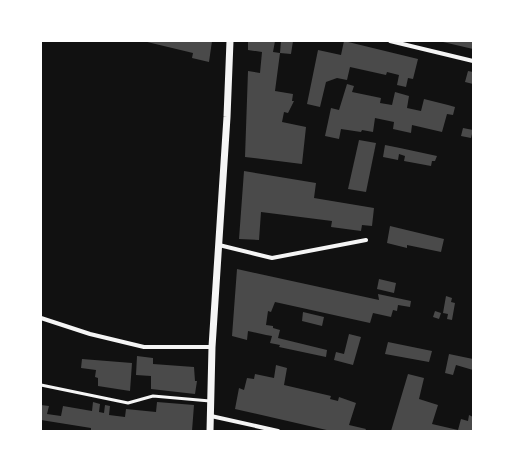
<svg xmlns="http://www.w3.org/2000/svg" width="514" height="472" font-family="Poppins,sans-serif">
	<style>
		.building { fill: #4a4a4a }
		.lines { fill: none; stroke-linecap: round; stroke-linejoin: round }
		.service { stroke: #f5f5f5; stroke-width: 3 }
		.minor { stroke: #f5f5f5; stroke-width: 4 }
		.tertiary { stroke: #f5f5f5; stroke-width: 7 }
	</style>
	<rect width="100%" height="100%" fill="#111"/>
	<g class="building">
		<path d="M143 41H212L209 62 192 58 193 53Z"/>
		<path d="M248 41H275L273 52 280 53 275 91 293 94 292 101H294L288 113 284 112 282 122 306 127 302 164 245 157 248 71 260 73 262 52 248 50Z"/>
		<path d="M281 41H293L291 54 280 53Z"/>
		<path d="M344 41 418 59 413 79 408 78 406 87 397 85 399 75 387 72 386 75 350 67 347 80 337 78 326 82 320 107 307 104 318 50 341 55Z"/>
		<path d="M443 41H473V49L443 42Z"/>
		<path d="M468 71 473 72V84L465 82Z"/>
		<path d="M347 84 354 86 352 92 381 98 380 103 392 105 395 92 409 96 407 108 421 111 424 99 448 105 455 107 453 115 447 114 442 132 412 125 411 133 393 129 394 122 375 118 373 132 362 130 361 132 341 129 339 139 325 136 331 108 339 110Z"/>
		<path d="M463 128 473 130 471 138 461 136Z"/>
		<path d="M359 140 376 143 366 192 348 189Z"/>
		<path d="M385 145 400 148 437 156 435 161H432L431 166 404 161 405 156 399 154 398 160 383 157Z"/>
		<path d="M244 171 316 183 314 198 374 208 372 226 362 225 361 231 331 227 332 221 261 212 259 240 239 239Z"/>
		<path d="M390 226 444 239 441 252 407 245V248L387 243Z"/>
		<path d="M237 269 379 300 378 294 411 301 410 307 398 305 397 311 393 310 391 317 373 313 370 323 275 302 271 312 268 311 266 325 273 326V328L280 330 278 338 327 350 326 357 279 347 280 345 270 343 272 336 266 335 248 331 247 340 232 336Z"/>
		<path d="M379 279 396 283 394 293 377 289Z"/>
		<path d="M446 296 452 298 451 302 455 303 452 320 447 319 448 314 443 313Z"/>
		<path d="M435 311 441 313 439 319 433 317Z"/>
		<path d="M303 312 324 317 322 326 302 321Z"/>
		<path d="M349 334 361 337 353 365 334 360 336 352 344 354Z"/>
		<path d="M388 342 432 351 429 362 385 354Z"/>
		<path d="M449 354 473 359V370L456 365 453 375 445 373Z"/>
		<path d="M137 356 153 358V364L194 367 195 381H197L195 394 151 389V376L136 375Z"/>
		<path d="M82 359 132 363 130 391 98 386V378L95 377 96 370 81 368Z"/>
		<path d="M276 365 287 368 284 385 331 396 330 399 338 401 339 397 356 403 349 425 366 429 365 431H331L235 409 239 388 244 390 247 378 254 379 255 374 274 378Z"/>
		<path d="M408 374 424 378 419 399 438 405 432 424 458 430 461 419 468 421 469 415 473 417 472 431H391Z"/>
		<path d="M93 402 100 404 99 412 104 413 105 405 110 406 109 415 125 417 126 409 156 412 157 402 194 405 192 431H91V428L41 420V405L49 406 47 414 61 416 63 406 92 411Z"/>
	</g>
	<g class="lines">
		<path class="service" d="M41 385 128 403 153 396 210 401"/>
		<g class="minor">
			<path d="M390 41 473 61"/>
			<path d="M219 245 272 258 366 240"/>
			<path d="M41 318 90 334 144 347H212"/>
			<path d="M211 416 278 431"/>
		</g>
		<path class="tertiary" d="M210 431 212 347 227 117 230 41"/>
	</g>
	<rect width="514" height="472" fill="none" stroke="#ffffff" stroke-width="84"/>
</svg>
